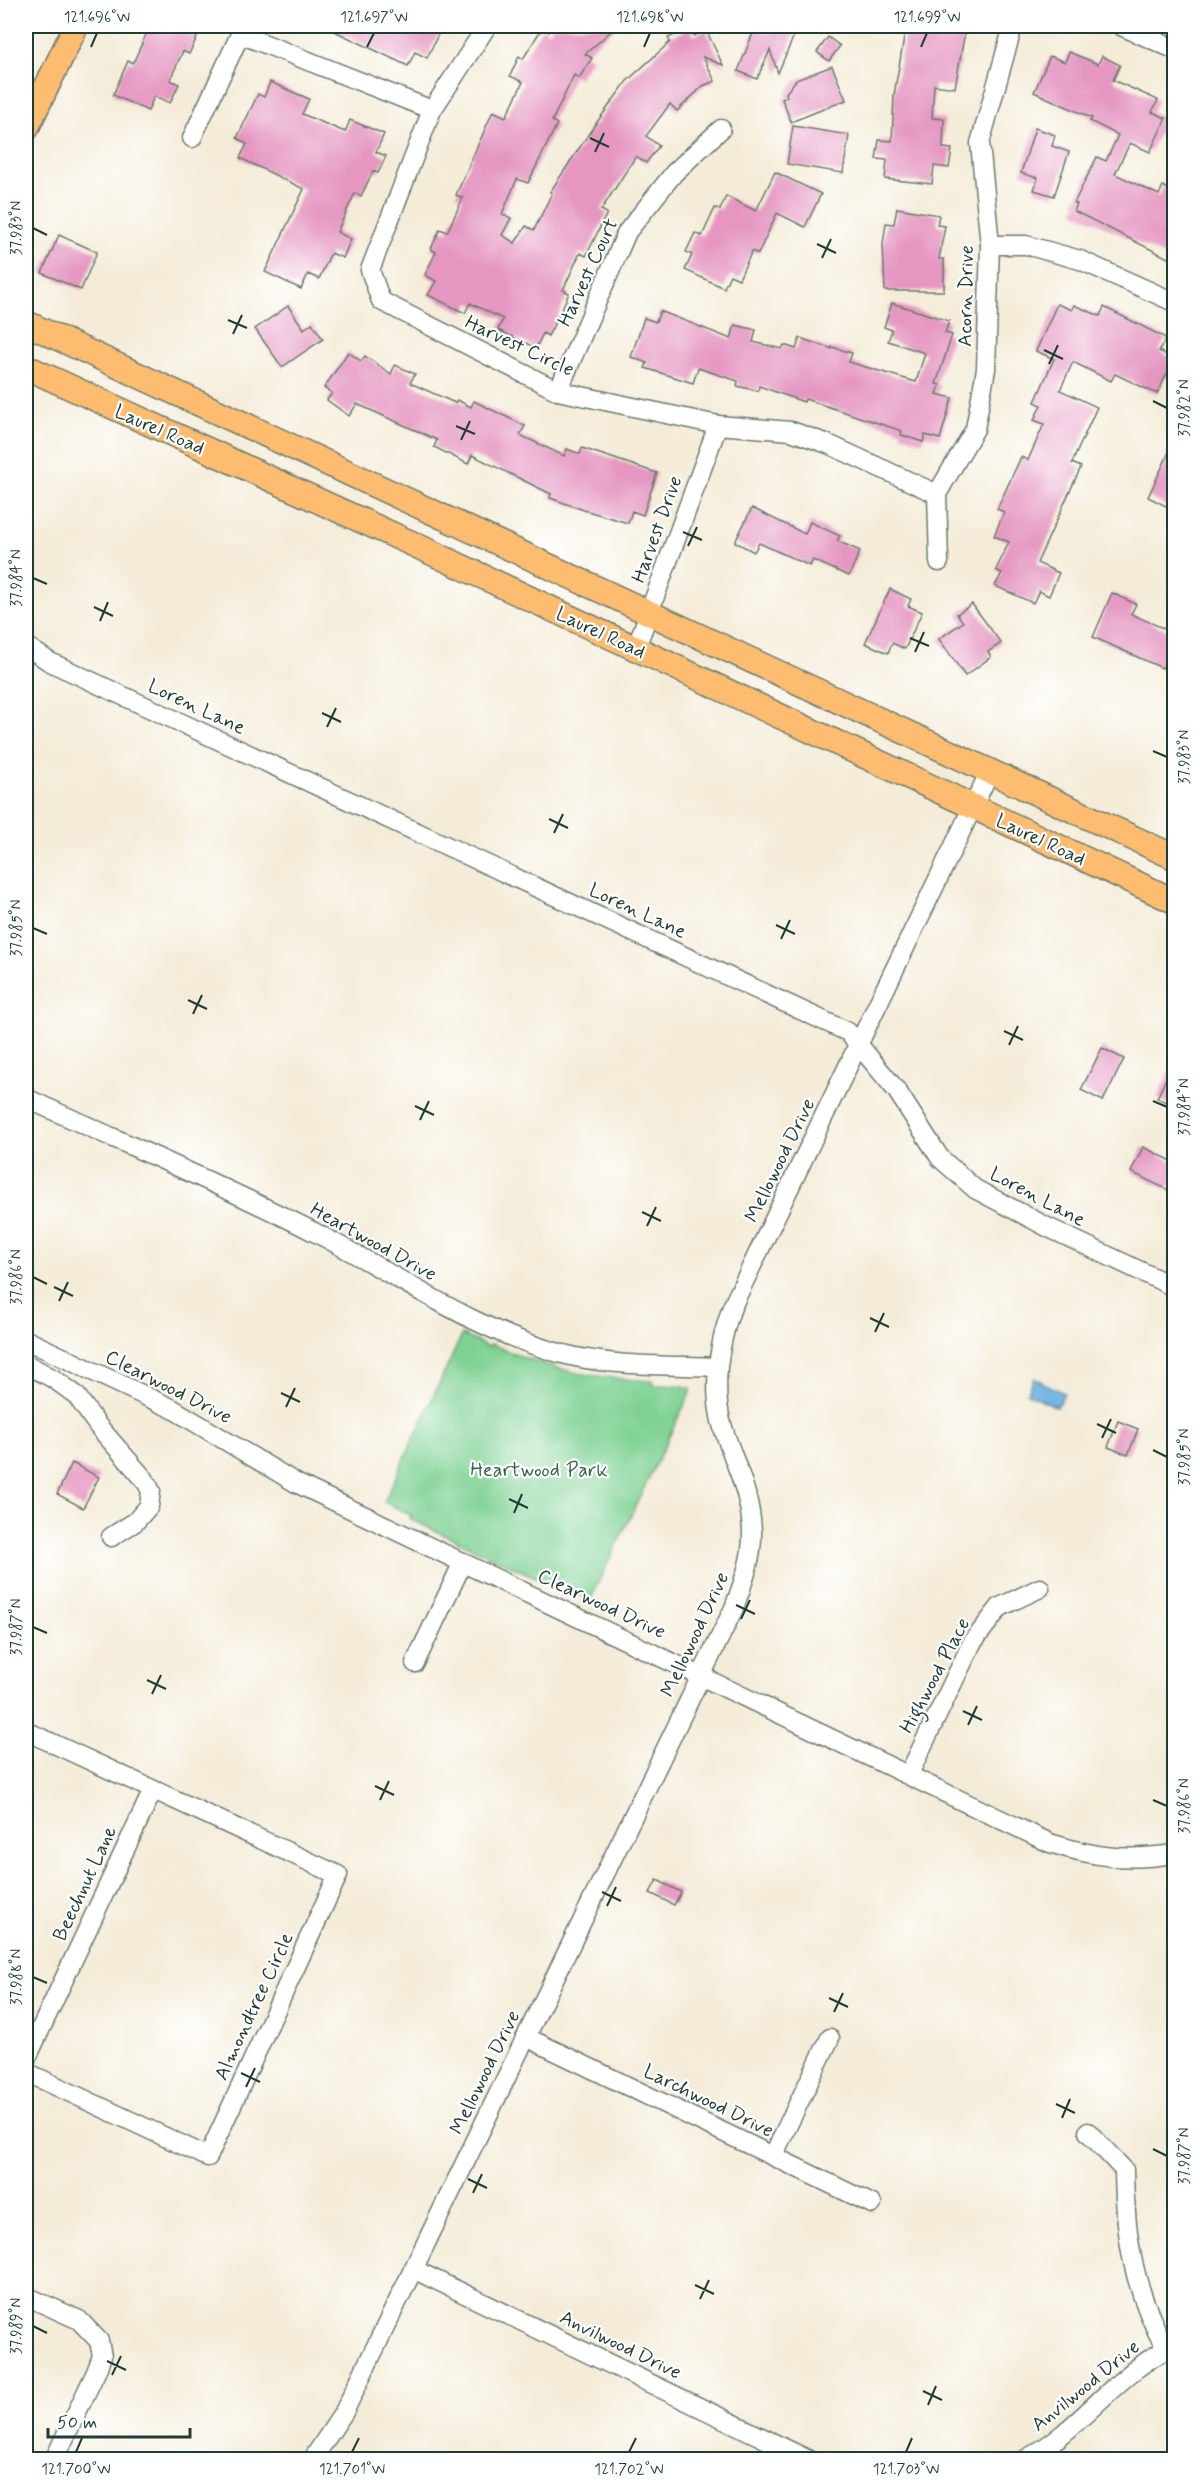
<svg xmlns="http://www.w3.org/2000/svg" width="1200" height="2485" font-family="Mynerve,sans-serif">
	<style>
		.green { fill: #7ed193; stroke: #4e8764; stroke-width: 1.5 }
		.water { fill: #67afdf; stroke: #43768a; stroke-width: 1.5 }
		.building { fill: #e596c1 }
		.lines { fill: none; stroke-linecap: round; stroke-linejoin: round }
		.minor-casing { stroke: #6a7a6d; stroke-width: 21 }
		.major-casing { stroke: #6a7a6d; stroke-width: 27 }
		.minor { stroke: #fff; stroke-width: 18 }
		.major { stroke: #fdbc6f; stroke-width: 24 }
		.ticks { fill: none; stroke: #1f3d34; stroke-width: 2 }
		.labels { text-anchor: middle; stroke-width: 4.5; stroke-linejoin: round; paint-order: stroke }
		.street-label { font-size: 20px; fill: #1f3d34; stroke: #fff }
		.park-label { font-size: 20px; fill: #37624c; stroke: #fff }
		.neatline { fill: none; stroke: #1f3d34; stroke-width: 2 }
		.ticks-label { font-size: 15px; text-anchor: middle; fill: #1f3d34 }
	</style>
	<rect width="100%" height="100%" fill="#fff"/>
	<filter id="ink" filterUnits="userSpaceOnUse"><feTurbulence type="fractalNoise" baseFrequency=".0167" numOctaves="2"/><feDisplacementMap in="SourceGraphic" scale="12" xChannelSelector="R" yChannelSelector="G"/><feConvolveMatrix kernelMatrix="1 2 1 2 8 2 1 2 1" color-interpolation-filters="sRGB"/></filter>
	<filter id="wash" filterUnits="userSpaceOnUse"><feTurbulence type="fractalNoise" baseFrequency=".008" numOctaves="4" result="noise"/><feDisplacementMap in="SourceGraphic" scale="24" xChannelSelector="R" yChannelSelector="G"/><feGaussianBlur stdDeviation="1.35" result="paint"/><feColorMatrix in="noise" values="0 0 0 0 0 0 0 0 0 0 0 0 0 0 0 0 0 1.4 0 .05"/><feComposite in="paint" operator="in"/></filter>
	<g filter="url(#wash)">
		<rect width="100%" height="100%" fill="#f4ecd8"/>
		<path class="green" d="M462 1335 489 1347 491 1344C552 1371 586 1377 653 1381V1385L683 1386 692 1389 590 1600 551 1581 550 1584 410 1519 411 1515 384 1502Z"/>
		<path class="water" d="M1034 1378 1064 1393 1057 1407 1027 1393Z"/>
		<g id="blocks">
			<g class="building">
				<path d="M150 26H178L198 35 189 54 183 51 170 80 179 84 170 103 154 96 148 111 113 95 128 61 133 63Z"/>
				<path d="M324 26H442L427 58 415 52 408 66Z"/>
				<path d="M553 26H617L585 54 592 58 579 78 574 75 552 121 557 124 528 183 517 179 502 214 511 218 502 235 515 243 526 226 534 230 552 193 550 192 592 129 627 81 670 42 668 38 690 28 694 36 706 30 723 65 703 57 715 81 703 86 677 111 670 104 646 136 659 146 646 163 636 156 601 210 607 213 586 256 580 253 563 290 569 293 558 317 548 336 543 333 536 348 498 330 503 319 470 303 465 313 428 295 436 281 425 275 436 252 431 249 440 229 447 232 463 198 456 195 493 111 506 117 523 82 510 76 519 56 523 59 542 28 549 32Z"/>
				<path d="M773 26H783L796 31 778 73 770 50 757 79 738 71 755 28 770 34Z"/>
				<path d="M906 26H966L955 88 934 85 932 118 944 119 943 148 952 149 949 168 934 166 932 184 885 179 887 160 876 159 879 140 892 141 894 95Z"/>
				<path d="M828 37 840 46 829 61 817 52Z"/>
				<path d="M1069 52 1098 64 1102 56 1120 65 1113 80 1158 100 1152 112 1166 118 1150 152 1130 143 1115 174 1159 195 1163 186 1174 192V261L1074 211 1077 204 1074 203 1097 157 1106 161 1118 135 1090 121 1092 118 1034 92 1050 56 1065 62Z"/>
				<path d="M832 66 846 100 791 122 782 99 787 97 786 93 796 80Z"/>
				<path d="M270 82 309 99 302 114 345 132 350 120 384 134 376 152 386 156 378 173 373 171 361 196 355 193 337 232 351 239 343 258 331 253 319 279 308 274 301 289 265 272 304 189 240 158 247 144 237 138 258 94 264 97Z"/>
				<path d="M793 126 849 135 843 173 787 164Z"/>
				<path d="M1035 128 1055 135 1052 146 1069 152 1054 196 1034 190 1038 178 1021 173Z"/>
				<path d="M775 172 821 194 805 227 777 213 758 254 752 251 739 279 730 275 724 288 685 270 692 255 686 252 695 233 702 236 715 208 720 210 726 196 756 211Z"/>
				<path d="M897 208 939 215 937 225 945 226 939 259H944V291H885L883 244 886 223 894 224Z"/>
				<path d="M59 235 97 252 81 290 42 273Z"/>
				<path d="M892 303 949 321 945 333 952 335 936 384 940 385 937 394 952 398 940 439 925 435 923 442 901 435 902 431 805 399 804 402 759 386 758 391 737 386 738 381 698 368 693 383 645 368 647 363 631 357 644 318 656 322 660 311 731 339 735 325 756 330 753 342 782 349 784 345 796 349 800 338 832 349V347L852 353 849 362 916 382 925 353 888 341 892 330 884 327Z"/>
				<path d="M1057 304 1072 310 1074 305 1100 316 1104 307 1166 338 1159 351 1174 359 1157 394 1115 374 1111 381 1073 362 1060 390 1097 407 1072 463 1081 467 1037 563 1059 573 1049 596 1039 591 1033 603 995 586 1002 573 996 570 1009 542 994 536 1004 512 997 509 1021 457 1028 460 1044 424 1034 420 1041 405 1035 402 1054 359 1036 351Z"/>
				<path d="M288 306 304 329 312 323 323 339 282 367 255 329Z"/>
				<path d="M348 352 361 361 365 356 391 374 395 365 415 374 410 383 455 403 457 400 471 407 474 401 525 426 520 435 564 456 567 449 580 454 582 448 657 473 643 515 632 511 628 523 584 510 550 498 551 494 472 455 468 464 434 447 437 440 357 404 349 416 327 400 332 393 324 388Z"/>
				<path d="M1174 442V510L1148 497Z"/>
				<path d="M752 508 805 534 810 522 840 536 837 541 860 551 849 576 813 560 810 566 759 543 754 552 735 542Z"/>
				<path d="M890 589 911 599 908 606 922 612 905 649 892 643 888 653 865 643Z"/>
				<path d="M1112 593 1136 604 1131 614 1174 633V648L1162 668 1093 637Z"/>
				<path d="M972 604 1001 643 988 652 991 657 965 676 939 639 963 622 957 614Z"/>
				<path d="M1102 1048 1124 1059 1103 1101 1081 1090Z"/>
				<path d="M1174 1062V1106L1157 1098Z"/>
				<path d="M1143 1147 1174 1162V1178L1168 1190 1131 1172Z"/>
				<path d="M1118 1421 1138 1429 1128 1455 1108 1447Z"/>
				<path d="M72 1463 99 1477 83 1508 57 1494Z"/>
				<path d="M657 1880 681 1892 674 1905 650 1893Z"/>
			</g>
		</g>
	</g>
	<g filter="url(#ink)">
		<use href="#blocks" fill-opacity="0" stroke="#6a7a6d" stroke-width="1.5"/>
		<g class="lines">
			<defs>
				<g id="minor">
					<path d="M487 26 432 110 370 270 381 301 558 391 718 425 791 431 828 444 937 494"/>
					<path d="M1121 26 1174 49"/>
					<path d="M240 34 432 110"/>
					<path d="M192 138 244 26"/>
					<path d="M990 245H1026L1080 260 1174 302"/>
					<path d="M558 391 627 232 674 173 721 129"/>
					<path d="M939 562 937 494 975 429 986 369 990 245 980 143 1013 26"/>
					<path d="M26 646 50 662 848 1032 897 1091 940 1158 975 1189 1047 1227 1174 1287"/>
					<path d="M636 648 718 425"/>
					<path d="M26 1098C123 1143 223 1185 318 1234 398 1275 471 1329 559 1353 610 1367 664 1365 717 1367"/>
					<path d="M26 1340 173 1409 296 1483 1050 1843C1097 1858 1126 1861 1174 1854"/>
					<path d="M26 1364 54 1379 76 1395 98 1426 145 1480 151 1491 149 1506 135 1522 111 1537"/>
					<path d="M415 1663 463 1562"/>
					<path d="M26 1731 338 1875 208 2157 26 2072"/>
					<path d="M909 1774 972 1643 1000 1607 1040 1588"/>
					<path d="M526 2037 872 2204"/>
					<path d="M26 2060 153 1790"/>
					<path d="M1088 2132 1124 2170C1125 2237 1133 2289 1166 2349"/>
					<path d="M773 2156 830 2038"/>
					<path d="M413 2269 809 2460"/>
					<path d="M26 2296 79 2320 99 2341 102 2356 96 2372 54 2460"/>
					<path d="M312 2460 344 2412 734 1608C743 1583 753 1558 752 1531 750 1488 732 1460 721 1421 712 1382 719 1344 732 1307L990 771"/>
					<path d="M1024 2460C1081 2431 1116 2371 1174 2346"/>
				</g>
				<g id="major">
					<path d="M26 129 76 26"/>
					<path d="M26 323 1174 857"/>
					<path d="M26 367 426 550 1174 901"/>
				</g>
			</defs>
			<use href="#minor" class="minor-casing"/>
			<use href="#major" class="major-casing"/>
			<use href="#minor" class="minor"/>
			<use href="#major" class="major"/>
		</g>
	</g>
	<path class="ticks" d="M91 47 97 33M367 47 374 33M644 47 650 33M921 47 927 33M590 138 609 147M595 152 604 133M33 228 47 235M817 244 836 253M822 258 831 239M228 320 247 328M233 334 242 315M1044 350 1063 359M1049 364 1058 345M1153 401 1167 408M456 426 475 434M461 440 470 421M683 532 702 540M688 546 697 527M33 578 47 584M94 607 113 616M100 621 108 602M910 638 929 646M915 652 924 632M322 713 341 722M327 727 336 708M1153 751 1167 757M549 819 568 828M554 833 563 814M776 925 795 934M33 928 47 934M781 939 790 920M188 1000 207 1009M193 1014 202 995M1004 1031 1023 1040M1009 1045 1018 1026M1153 1101 1167 1107M415 1106 434 1115M420 1120 429 1101M642 1212 661 1221M647 1226 656 1207M33 1277 47 1284M54 1287 73 1296M59 1301 68 1282M870 1318 889 1327M875 1332 884 1313M281 1393 300 1402M286 1407 295 1388M1097 1424 1116 1433M1102 1438 1111 1419M1153 1450 1167 1457M509 1499 528 1508M514 1513 522 1494M736 1605 755 1614M741 1619 750 1600M33 1627 47 1633M147 1680 166 1689M152 1694 161 1675M963 1711 982 1720M968 1725 977 1706M375 1786 394 1795M380 1800 389 1781M1153 1800 1167 1806M602 1892 621 1901M607 1906 616 1887M33 1977 47 1983M829 1998 848 2007M834 2012 843 1993M241 2073 260 2082M246 2087 255 2068M1056 2104 1075 2113M1062 2118 1070 2099M1153 2149 1167 2156M468 2179 487 2188M473 2193 482 2174M695 2285 714 2294M700 2299 709 2280M33 2326 47 2333M107 2361 126 2370M112 2375 121 2356M923 2391 942 2400M928 2405 936 2386M76 2452 82 2438M352 2452 359 2438M629 2452 636 2438M906 2452 912 2438"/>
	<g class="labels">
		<g class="street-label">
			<text transform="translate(587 272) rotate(-65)" y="7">Harvest Court</text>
			<text transform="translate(965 296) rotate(-89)" y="7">Acorn Drive</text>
			<text transform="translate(520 345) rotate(25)" y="7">Harvest Circle</text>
			<text transform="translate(160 429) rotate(24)" y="7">Laurel Road</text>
			<text transform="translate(656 529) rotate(-70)" y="7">Harvest Drive</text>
			<text transform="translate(601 632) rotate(25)" y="7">Laurel Road</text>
			<text transform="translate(197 706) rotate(25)" y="7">Loren Lane</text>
			<text transform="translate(1041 839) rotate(25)" y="7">Laurel Road</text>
			<text transform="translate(638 910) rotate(25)" y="7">Loren Lane</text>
			<text transform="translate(779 1160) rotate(-64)" y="7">Mellowood Drive</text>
			<text transform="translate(1038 1196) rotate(28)" y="7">Loren Lane</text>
			<text transform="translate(374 1241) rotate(29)" y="7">Heartwood Drive</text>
			<text transform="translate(169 1386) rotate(27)" y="7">Clearwood Drive</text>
			<text transform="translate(602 1603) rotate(25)" y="7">Clearwood Drive</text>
			<text transform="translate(694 1634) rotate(-65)" y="7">Mellowood Drive</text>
			<text transform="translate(934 1675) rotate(-62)" y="7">Highwood Place</text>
			<text transform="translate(84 1883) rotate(-65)" y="7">Beechnut Lane</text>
			<text transform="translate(253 2006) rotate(-65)" y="7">Almondtree Circle</text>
			<text transform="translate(484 2072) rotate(-64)" y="7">Mellowood Drive</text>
			<text transform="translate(709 2100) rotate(26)" y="7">Larchwood Drive</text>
			<text transform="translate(621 2344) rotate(26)" y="7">Anvilwood Drive</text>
			<text transform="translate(1085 2385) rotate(-39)" y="7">Anvilwood Drive</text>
		</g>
		<g class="park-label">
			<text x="539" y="1476">Heartwood Park</text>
		</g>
	</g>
	<rect width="1200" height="2485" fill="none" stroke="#fff" stroke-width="66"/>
	<path d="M48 2428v9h142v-9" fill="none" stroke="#1f3d34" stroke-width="3"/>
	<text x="57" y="2428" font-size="18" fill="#1f3d34" stroke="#ffffff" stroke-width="4.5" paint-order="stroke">50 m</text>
	<rect x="33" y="33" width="1134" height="2419" class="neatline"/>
	<g class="ticks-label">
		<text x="97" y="22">121.696°W</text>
		<text x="374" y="22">121.697°W</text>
		<text x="650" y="22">121.698°W</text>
		<text x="927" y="22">121.699°W</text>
		<text transform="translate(16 228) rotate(-90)" y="5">37.983°N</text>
		<text transform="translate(1184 408) rotate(-90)" y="5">37.982°N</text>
		<text transform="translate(16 578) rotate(-90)" y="5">37.984°N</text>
		<text transform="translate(1184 757) rotate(-90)" y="5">37.983°N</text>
		<text transform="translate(16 928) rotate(-90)" y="5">37.985°N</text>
		<text transform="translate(1184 1107) rotate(-90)" y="5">37.984°N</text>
		<text transform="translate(16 1277) rotate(-90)" y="5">37.986°N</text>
		<text transform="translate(1184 1457) rotate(-90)" y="5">37.985°N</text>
		<text transform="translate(16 1627) rotate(-90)" y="5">37.987°N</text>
		<text transform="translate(1184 1806) rotate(-90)" y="5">37.986°N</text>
		<text transform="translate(16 1977) rotate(-90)" y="5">37.988°N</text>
		<text transform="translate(1184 2156) rotate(-90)" y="5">37.987°N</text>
		<text transform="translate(16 2326) rotate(-90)" y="5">37.989°N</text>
		<text x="76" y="2474">121.700°W</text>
		<text x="352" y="2474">121.701°W</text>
		<text x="629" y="2474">121.702°W</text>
		<text x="906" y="2474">121.703°W</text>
	</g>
</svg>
